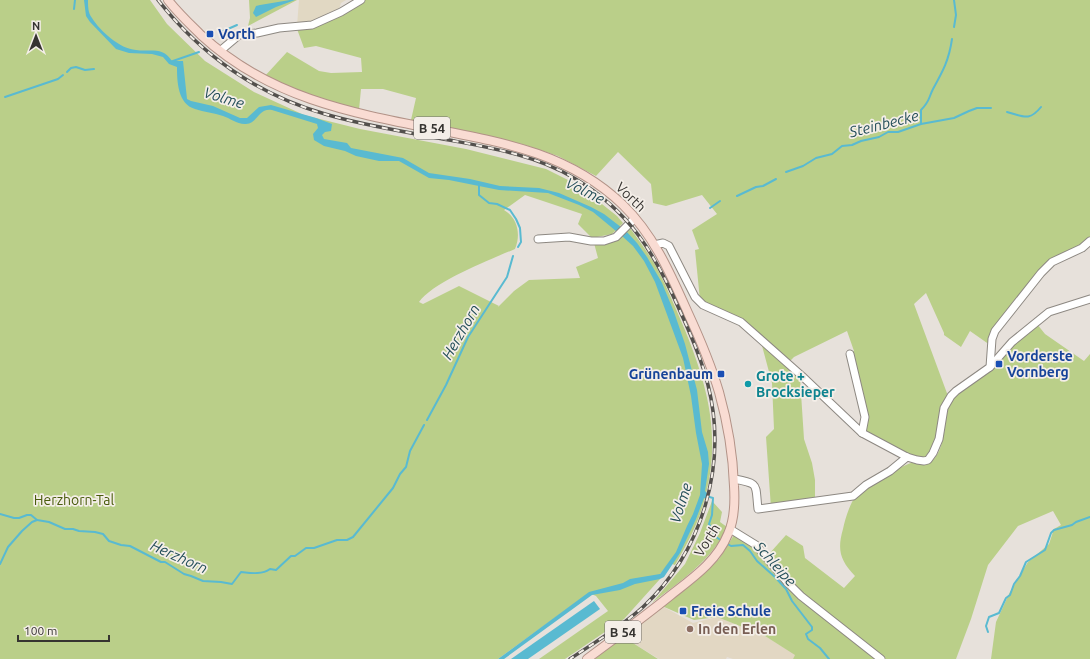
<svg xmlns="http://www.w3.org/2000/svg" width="1090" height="659" font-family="Ubuntu,sans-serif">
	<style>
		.commercial { fill: #e1d8c3 }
		.education { fill: #e2d7c3 }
		.green { fill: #bacf89 }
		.water { fill: #59bad1 }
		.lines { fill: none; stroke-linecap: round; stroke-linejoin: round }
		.stream { stroke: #59bad1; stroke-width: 2 }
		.minor-casing { stroke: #8d8882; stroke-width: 9 }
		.major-casing { stroke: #b29287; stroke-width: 10 }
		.minor { stroke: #fff; stroke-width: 7 }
		.major { stroke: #f9dcd3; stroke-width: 8 }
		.rail-casing { stroke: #53504d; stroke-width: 3.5 }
		.rail { stroke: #f4eee8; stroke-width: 2; stroke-dasharray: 6; stroke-linecap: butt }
		.transit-dot { fill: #1a4fb4; stroke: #f4eee8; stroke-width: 1.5 }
		.culture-dot { fill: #0f9aa8; stroke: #f4eee8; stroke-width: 1.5 }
		.education-dot { fill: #8d6e63; stroke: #f4eee8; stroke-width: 1.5 }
		.labels { text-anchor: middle; stroke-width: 3.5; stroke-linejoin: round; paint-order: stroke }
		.shield { fill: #f4eee8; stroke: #6f6c68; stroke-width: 1 }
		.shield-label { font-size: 13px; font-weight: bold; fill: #363431 }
		.transit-label { font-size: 14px; font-weight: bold; fill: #164399; stroke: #f4eee8; text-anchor: start }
		.street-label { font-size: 14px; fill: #363431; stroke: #f4eee8 }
		.culture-label { font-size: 14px; font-weight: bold; fill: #0d838f; stroke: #f4eee8; text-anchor: start }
		.park-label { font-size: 14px; fill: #4a5c0d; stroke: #f4eee8 }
		.education-label { font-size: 14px; font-weight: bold; fill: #785e54; stroke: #f4eee8; text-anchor: start }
		.water-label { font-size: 15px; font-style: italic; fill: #234e59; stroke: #f4eee8 }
	</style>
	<rect width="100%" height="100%" fill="#e7e1db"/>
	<path class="commercial" d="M299 0H346L341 3 338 12 313 24 297 26Z"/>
	<path class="education" d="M662 606 693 623 717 617 765 636 796 655 793 659H733L727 657 726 659H659L622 636Z"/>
	<g class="green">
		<path d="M0 0H150L167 24 205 61 254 92 304 115 360 129 466 149 546 169 578 185 617 216 623 223 612 234 592 238 578 224 582 214 525 195 504 210C518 218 521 235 515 249 491 259 433 282 419 302L423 304 459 286 499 306 498 307 514 291 529 280 580 278 576 267 598 258 594 243 630 228C640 242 650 255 658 270 667 287 674 305 682 323 708 385 723 438 703 505 697 526 686 546 675 565L669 563 660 574V579L624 619 565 659H539L608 611 596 596 589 593 498 659H0Z"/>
		<path d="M249 0H297L248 26 250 18Z"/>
		<path d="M365 0H1090V237L1076 248 1053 258 1038 271 990 345 970 331 961 347 944 335V333L926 293 914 304 948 396 934 449 925 458 917 459 864 432 851 352 854 351 847 331 794 357 789 362 743 321 700 300 695 250 699 249 692 230 717 214 702 195 666 206 653 203 651 184 618 152 596 176 558 156 522 144 411 120 416 98 383 89H361L359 110 324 100 264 77 287 52 319 71 331 73 362 72 361 58 316 46 304 48 297 29 349 10Z"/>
		<path d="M1037 324 1045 334 1084 361 1090 354V659H991L996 622 1010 592 1028 562 1049 544 1054 529 1061 525 1053 511 1018 526 988 565 971 619 956 659H886L821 609 788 581 769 554 786 535 803 546 805 558 844 588 855 576C840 560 837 550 843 529 845 519 850 503 856 496 862 488 901 466 911 463 920 461 925 469 933 460 947 446 943 418 951 400Z"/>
		<path d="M761 342 800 378 804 439 812 463 815 480V500L771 508 766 437 774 429 772 383Z"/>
		<path d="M712 501 722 512 720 522 727 527C713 560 679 582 652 603L685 564 700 533Z"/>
		<path d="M734 535 754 547 787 584 879 659H793L795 655 765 636 717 617 694 620 662 606 696 581 719 559Z"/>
		<path d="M622 636 658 659H595Z"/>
	</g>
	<g class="water">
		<path d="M84 0H88C88 6 88 13 92 18 100 31 120 49 136 50 150 52 163 46 172 61H183L187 99 191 101 213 106 240 118H247L259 107 271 105 316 118 332 124 331 131 325 132 322 135 324 139 347 143 351 148 403 158 429 173 470 179 500 186 539 188 559 193 591 207 604 214 626 231 637 243 647 257 662 283 674 312 685 344 697 390 702 432 708 452 709 464 705 491 708 494 707 499 704 498 696 519 680 553 664 577 660 579 635 584 620 590 592 595 504 659H498L589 592 623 583 630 579 660 574 676 552 687 526 693 514 700 495 702 464 696 433 691 396 683 358 655 282 644 261 633 246 622 236 593 212 579 205 548 193 499 190 449 180 429 178 399 161H379L356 156 345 151 324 146 314 140 313 134 318 128 317 124 272 110C258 108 258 123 246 124 238 125 230 118 223 116 214 113 204 112 195 109 178 104 177 82 177 67L169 64 163 57 152 54 129 53 116 49 90 22 86 16Z"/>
		<path d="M290 0H295L276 7 256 17 253 13 256 6 260 5Z"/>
		<path d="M594 601 600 609 528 659H511Z"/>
	</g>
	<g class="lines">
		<g class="stream">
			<path d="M954 0 956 15 954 27"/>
			<path d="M74 9 75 0"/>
			<path d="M221 32 237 25"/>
			<path d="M170 62 199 52"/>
			<path d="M67 72 71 68 76 67 85 70 94 69"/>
			<path d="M5 97 58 79 63 75"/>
			<path d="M1007 112C1023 116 1029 122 1041 107"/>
			<path d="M921 124V110C930 101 928 99 933 89 943 71 949 60 952 39"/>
			<path d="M786 172 803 166 816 158 832 154 842 146 852 145 861 141 879 137 888 132H898L921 124 954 118 969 111 977 108H991"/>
			<path d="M479 184V195L489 203 497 204 510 210 516 219 520 228 521 242 518 247"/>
			<path d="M737 196 756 187 763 186 776 179"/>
			<path d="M710 208 720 201"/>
			<path d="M427 420 446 385 468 337 507 277 513 256"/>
			<path d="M706 496 713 498 712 515 709 524 716 537 722 541"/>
			<path d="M0 514 14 518H19L27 515H31L37 520 49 522 65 529H73L79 531 95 532 103 534 109 541 121 545 130 546 161 562H165L184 574 191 576 203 581 221 582 232 584 241 572C250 573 262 575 270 569L276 570 291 556H295L306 548H314L337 540H347L353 537 393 488 400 474 406 467 410 451 424 425"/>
			<path d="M726 543 731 546 743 545 750 551 757 561 775 577 786 589 792 601 812 627V630L806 634 808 639 820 648 829 659"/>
			<path d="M0 564 8 547 22 531 32 522 37 520"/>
			<path d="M988 632 986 626 989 617 999 613 1006 598 1010 595 1014 584 1020 576 1026 562 1045 550 1051 533 1054 530 1072 525 1076 522 1090 517"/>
		</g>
		<defs>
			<g id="minor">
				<path d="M220 51 239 35 257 33 279 28 312 25 341 12 361 0"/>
				<path d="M538 239 569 237 591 241H604L616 237 635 218"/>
				<path d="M654 245 663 243 669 246 695 297 703 305 741 322 802 376 862 433 907 457 917 460 924 461 928 460 933 453 939 439 944 408 951 396 956 391 990 367 992 339 995 331 1041 273 1052 262 1082 248 1090 241"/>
				<path d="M850 354 865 417 862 433"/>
				<path d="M990 367 1012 342 1049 312 1090 299"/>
				<path d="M734 479C760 484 755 483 758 509L853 496 866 485 890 471 907 457"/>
				<path d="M730 529 756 545 787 582 801 596 881 659"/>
			</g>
			<path id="major" d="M168 0C178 13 190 24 201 35 269 98 351 113 439 130 507 143 571 155 623 205 654 235 671 275 688 313 700 339 711 365 719 392 728 424 733 454 734 486 735 502 735 519 728 534 717 561 694 577 671 595 644 617 615 638 587 659"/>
		</defs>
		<use href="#minor" class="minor-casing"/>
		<use href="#major" class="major-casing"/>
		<use href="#minor" class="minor"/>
		<use href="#major" class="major"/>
		<defs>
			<path id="rail" d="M158 0C201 55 258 95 325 114 365 126 408 132 449 140 492 148 535 155 574 178 630 211 655 254 680 311 691 335 702 360 708 385 728 464 703 551 643 607 621 627 595 642 570 659"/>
		</defs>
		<use href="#rail" class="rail-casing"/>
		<use href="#rail" class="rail"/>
	</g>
	<g class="transit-dot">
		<rect x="206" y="30" width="8" height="8" rx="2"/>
		<rect x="995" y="360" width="8" height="8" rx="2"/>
		<rect x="717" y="370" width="8" height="8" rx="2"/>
		<rect x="679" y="607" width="8" height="8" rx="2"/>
	</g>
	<circle class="culture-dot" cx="748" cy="384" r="4"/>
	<circle class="education-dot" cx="690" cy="629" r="4"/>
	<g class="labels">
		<g class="shield">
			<rect x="414" y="117" width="36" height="22" rx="3"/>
			<rect x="605" y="621" width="36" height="22" rx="3"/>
		</g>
		<g class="shield-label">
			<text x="432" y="133">B 54</text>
			<text x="623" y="637">B 54</text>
		</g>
		<g class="transit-label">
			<text x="218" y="39">Vorth</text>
			<text x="1007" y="361">Vorderste<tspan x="1007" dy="16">Vornberg</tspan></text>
			<text x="713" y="379" text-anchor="end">Grünenbaum</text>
			<text x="691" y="616">Freie Schule</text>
		</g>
		<g class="street-label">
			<text transform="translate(631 197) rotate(44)" y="5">Vorth</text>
			<text transform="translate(707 540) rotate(-58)" y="5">Vorth</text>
		</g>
		<g class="culture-label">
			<text x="756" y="381">Grote +<tspan x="756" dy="16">Brocksieper</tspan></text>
		</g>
		<g class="park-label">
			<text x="74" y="505">Herzhorn-Tal</text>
		</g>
		<g class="education-label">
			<text x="698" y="634">In den Erlen</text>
		</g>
		<g class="water-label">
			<text transform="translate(224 98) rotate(17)" y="5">Volme</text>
			<text transform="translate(884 124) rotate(-14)" y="5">Steinbecke</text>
			<text transform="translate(585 191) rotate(26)" y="5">Volme</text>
			<text transform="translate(461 332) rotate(-60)" y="5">Herzhorn</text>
			<text transform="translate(681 503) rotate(-72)" y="5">Volme</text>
			<text transform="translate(179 557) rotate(24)" y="5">Herzhorn</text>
			<text transform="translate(775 564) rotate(48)" y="5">Schleipe</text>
		</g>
	</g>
	<g transform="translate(36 36)" stroke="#f4eee8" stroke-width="3" paint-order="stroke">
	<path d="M0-3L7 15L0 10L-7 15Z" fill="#363431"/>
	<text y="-6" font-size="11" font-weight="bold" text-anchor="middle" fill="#363431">N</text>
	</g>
	<path d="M18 635v6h91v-6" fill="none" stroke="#363431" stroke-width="2"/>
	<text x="24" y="635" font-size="12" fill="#363431" stroke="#f4eee8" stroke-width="3" paint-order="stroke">100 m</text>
</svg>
